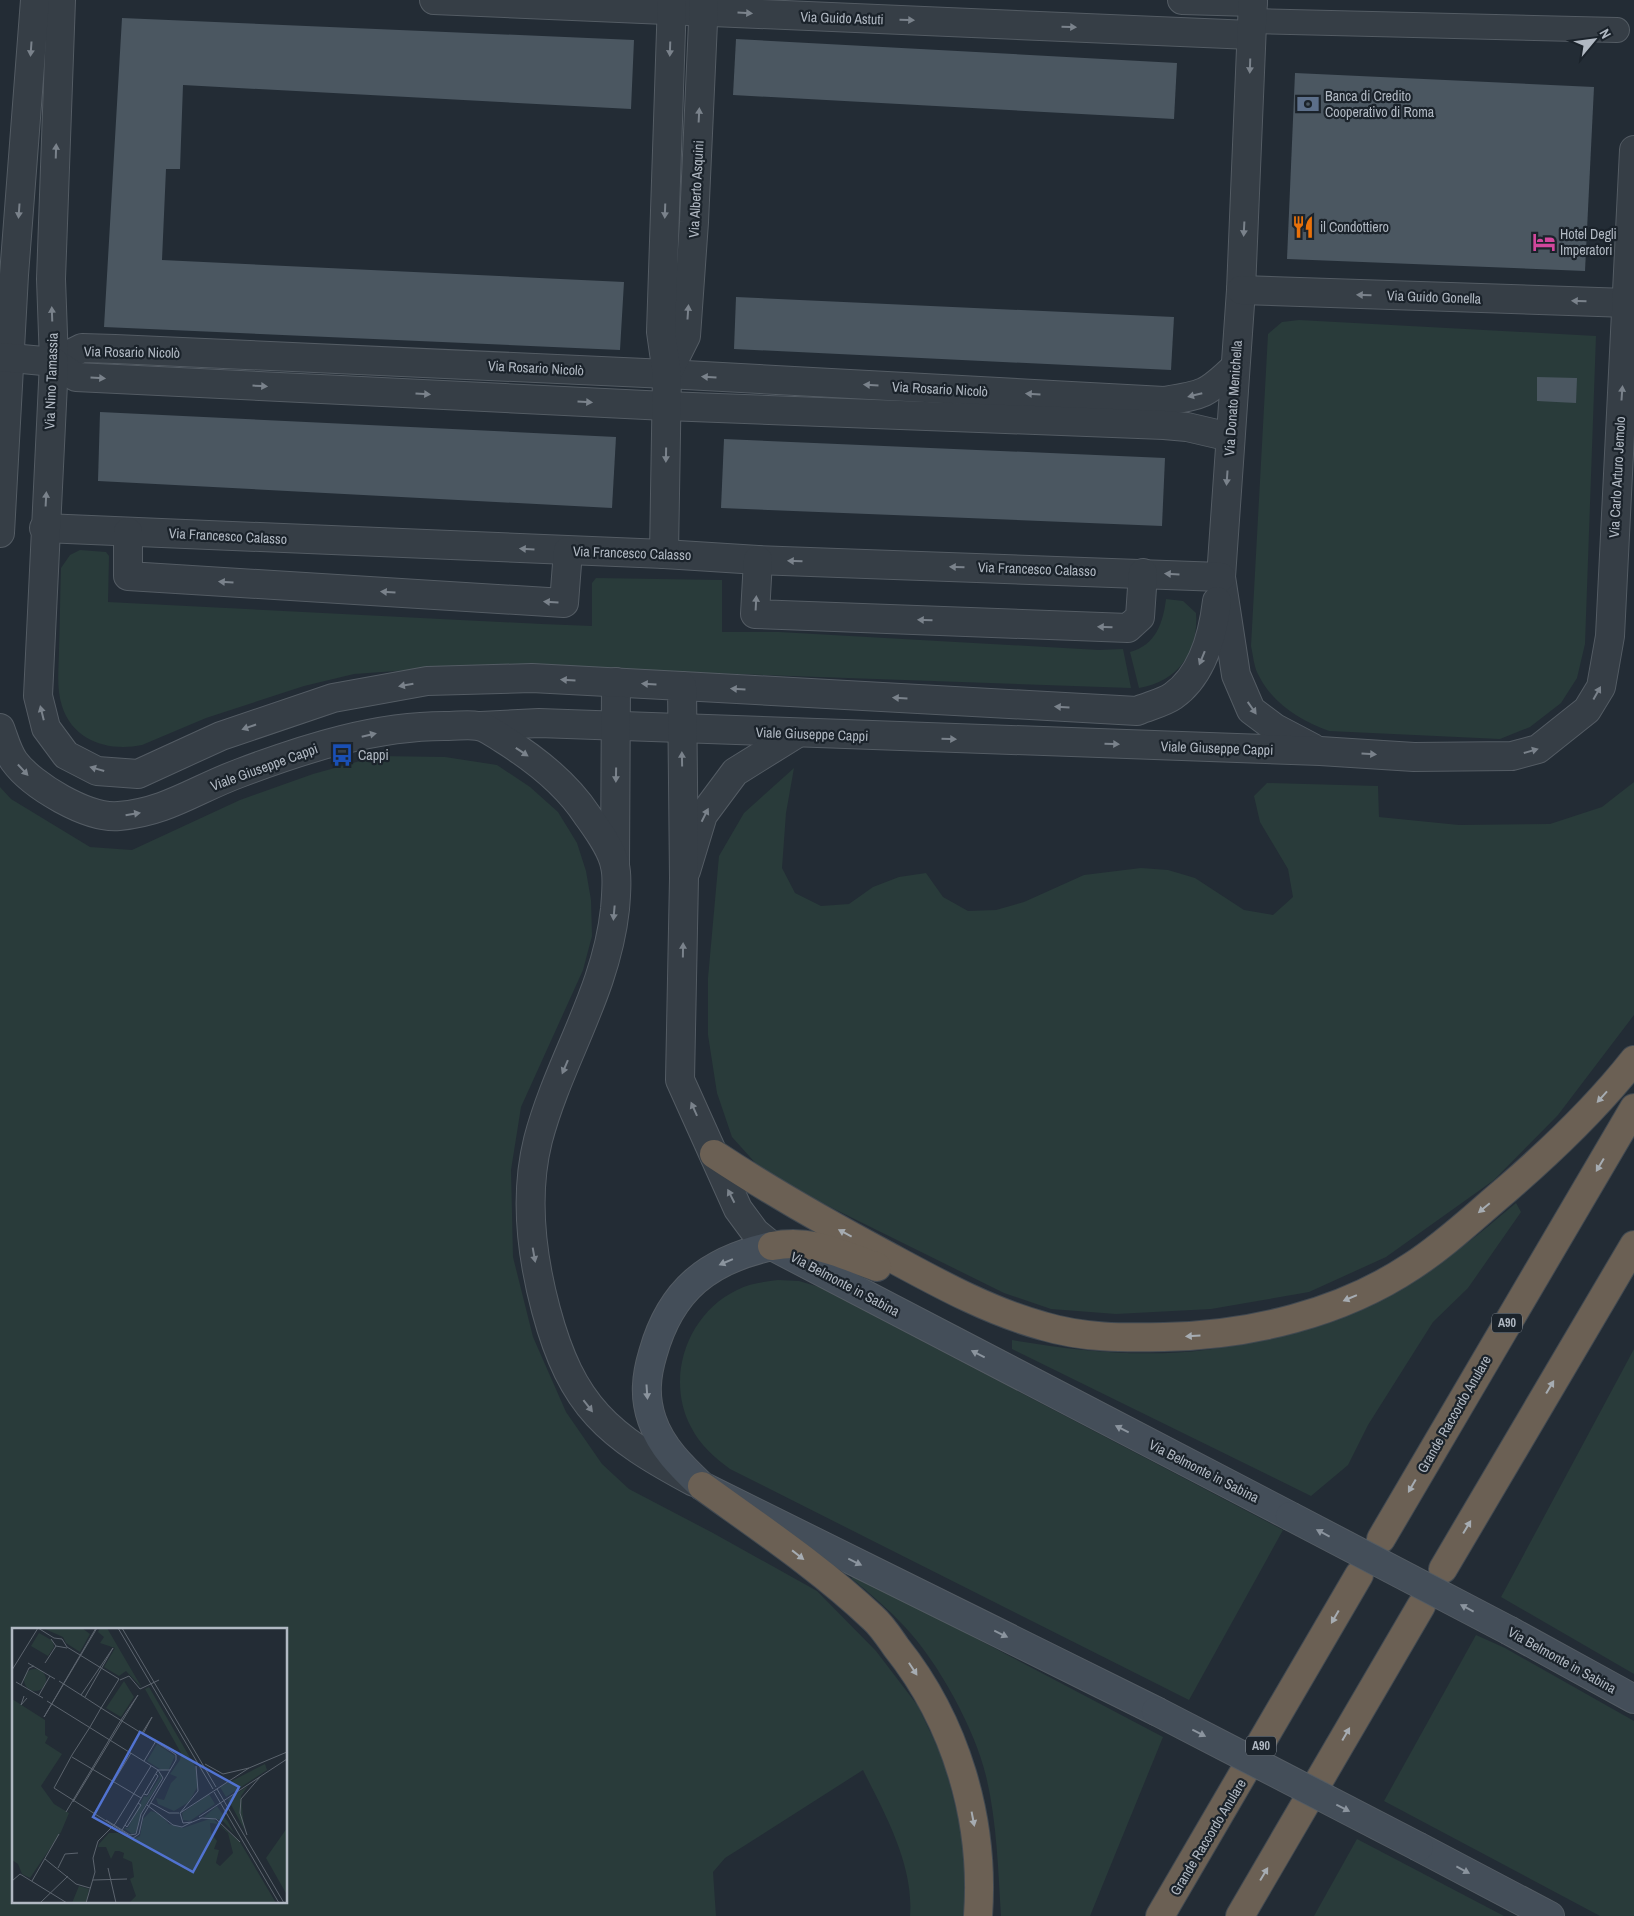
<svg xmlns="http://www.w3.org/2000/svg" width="1634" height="1916" font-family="'Archivo Narrow',sans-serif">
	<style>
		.green { fill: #293b3a; fill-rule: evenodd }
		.building { fill: #4b5761 }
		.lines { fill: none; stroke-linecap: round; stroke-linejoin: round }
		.pedestrian-casing { stroke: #545c64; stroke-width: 26 }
		.minor-casing { stroke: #545c64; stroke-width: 30 }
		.tertiary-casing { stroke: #545c64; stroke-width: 30 }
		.secondary-casing { stroke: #545c64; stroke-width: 30 }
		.motorway-casing { stroke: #414951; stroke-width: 30 }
		.pedestrian { stroke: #363e46; stroke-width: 24 }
		.minor { stroke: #363e46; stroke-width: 28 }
		.tertiary { stroke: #363e46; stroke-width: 28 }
		.secondary { stroke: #444e59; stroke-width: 28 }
		.motorway { stroke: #6b6054; stroke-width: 28 }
		.secondary-bridge-casing { stroke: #545c64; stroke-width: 30; stroke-linecap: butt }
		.secondary-bridge { stroke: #444e59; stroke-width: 28 }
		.oneway { fill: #7a828b }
		.oneway2 { fill: #a6acb2 }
		.oneway3 { fill: #8b949e }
		.labels { text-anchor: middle; stroke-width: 4.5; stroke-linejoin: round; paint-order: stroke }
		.shield { fill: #1b232b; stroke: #848c95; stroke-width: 1 }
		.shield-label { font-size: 12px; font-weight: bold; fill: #b1b9c3 }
		.street-label { font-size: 14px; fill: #b1b9c3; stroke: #1b232b }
		.poi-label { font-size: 14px; fill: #b1b9c3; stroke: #1b232b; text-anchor: start }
		.inset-road { fill: none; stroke: #5c646e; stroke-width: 1 }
		.view { fill: #5173d1; fill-opacity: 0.15; stroke: #5173d1; stroke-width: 2.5 }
		.inset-edge { fill: none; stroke: #b1b9c3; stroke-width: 2.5 }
	</style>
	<rect width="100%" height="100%" fill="#232c35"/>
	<g class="green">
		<path d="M1299 320 1596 336 1585 644 1577 678 1561 703 1530 727 1500 739 1329 731C1301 721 1273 704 1259 676 1254 668 1253 655 1251 646L1268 334 1282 322Z"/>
		<path d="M80 550 106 552 109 556 108 602 542 624 592 626V583L596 578 722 580V632H779L1099 650 1123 649 1131 688 481 665 354 674 304 686 206 718 142 745C109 752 73 741 62 706 56 688 59 667 59 649 60 622 60 595 61 568L70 555Z"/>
		<path d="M1166 599 1183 601 1196 613C1199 651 1178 682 1139 688L1130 652C1156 645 1163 623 1166 599Z"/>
		<path d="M378 756 445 757 497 765 530 787 558 812 577 843 586 871 591 900 592 936 583 970 521 1107 511 1170 513 1257 533 1337 566 1412 602 1464 629 1489 713 1533 817 1591 876 1651 918 1706 943 1759 961 1828 968 1897 965 1916H910C914 1865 885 1814 863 1770L725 1858 713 1872 716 1916H0V787L11 799 90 847 132 850 240 800 313 774ZM14 1630H286V1902H14Z"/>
		<path d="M794 768 786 813 782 868 795 893 821 906 849 904 873 887 899 877 926 873 943 897 968 911 996 910 1024 902 1084 875 1141 868 1168 870 1195 878 1244 910 1273 915 1293 897 1288 869 1260 822 1254 796 1267 783 1378 786 1379 817 1459 825 1550 824 1602 807 1634 782V1015L1558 1115 1494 1180 1386 1257 1309 1292 1211 1309 1116 1314 1051 1309 1004 1293 808 1196 759 1167 732 1137 717 1093 708 1035V978L719 856 744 813Z"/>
		<path d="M1516 1203 1521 1212 1468 1288 1433 1322 1368 1425 1348 1465 1311 1496 1012 1349V1340C1094 1354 1183 1362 1264 1338 1295 1329 1325 1311 1354 1299 1382 1287 1416 1276 1441 1261 1468 1244 1492 1223 1516 1203Z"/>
		<path d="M778 1280 799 1281 819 1287 1283 1530 1189 1700 730 1469C714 1457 700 1445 691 1427 665 1378 687 1314 737 1290 750 1283 764 1282 778 1280Z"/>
		<path d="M1634 1349V1674L1501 1597Z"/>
		<path d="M856 1575 1163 1737 1090 1916H1001C998 1869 997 1822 986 1776 975 1729 938 1662 905 1627 888 1609 870 1593 851 1578Z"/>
		<path d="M1476 1635 1505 1648 1634 1721V1916H1600L1384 1801Z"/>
		<path d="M1357 1839 1504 1916H1314Z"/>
	</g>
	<g class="building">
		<path d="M122 18 634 40 631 109 183 85 180 169H166L162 260 624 282 620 350 104 327Z"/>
		<path d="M736 39 1177 63 1174 119 733 95Z"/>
		<path d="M1295 73 1594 87 1585 271 1287 259Z"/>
		<path d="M736 297 1174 317 1171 370 734 349Z"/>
		<path d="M1537 377 1577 378 1576 403 1537 401Z"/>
		<path d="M100 412 616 437 612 508 98 481Z"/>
		<path d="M724 439 1165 458 1162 526 721 508Z"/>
	</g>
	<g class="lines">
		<defs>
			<path id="pedestrian" d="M1252 21 1617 30"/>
			<g id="minor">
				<path d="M434 0 1251 35"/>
				<path d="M1182 0 1253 2"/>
				<path d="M1253 0 1241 290 1221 577 1236 675 1251 710 1275 728 1313 748"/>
				<path d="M1241 290 1628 303"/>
				<path d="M54 362 82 348 115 349 667 374 1164 401C1202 395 1206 395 1234 368"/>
				<path d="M54 362 76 377 666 406 1164 425 1187 427 1230 437"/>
				<path d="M54 362 51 279 61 0"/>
				<path d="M667 374 686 336 694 222 704 0"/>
				<path d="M44 528 664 554 758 560 1221 577"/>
				<path d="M128 532V576L564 603 568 551"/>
				<path d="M0 533 14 275 35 0"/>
				<path d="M664 554 667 374 661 332 672 0"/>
				<path d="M758 560 755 614 1128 628 1140 617 1143 573"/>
				<path d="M682 686 1137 711C1148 706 1163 703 1173 696 1203 675 1213 635 1217 601"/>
				<path d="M481 726 539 723 1320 751 1414 757 1512 756 1538 749 1587 710 1601 687 1610 636 1634 150"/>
				<path d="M615 864 616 682"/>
				<path d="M686 871 703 815 735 772 796 734"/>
			</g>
			<g id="tertiary">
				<path d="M0 357 54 362 38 696 46 728 66 755 97 771 138 774 221 736 333 698 427 681 532 678 682 686 684 878 680 1080 738 1209 755 1232 772 1246"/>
				<path d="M0 728C4 738 7 751 14 761 32 786 88 819 119 816 167 812 196 789 240 773 306 748 378 725 449 726 458 726 468 724 478 726 486 727 495 734 503 739 535 759 566 783 587 815 597 829 612 849 615 866 618 878 616 896 615 909 606 993 559 1060 538 1140 524 1196 531 1254 546 1310 572 1407 608 1436 694 1482"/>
			</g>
			<g id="secondary">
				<path d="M1510 1631 1634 1699"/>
				<path d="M1156 1711 702 1486C682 1467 661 1447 652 1420 644 1397 646 1376 653 1353 671 1289 709 1260 772 1246L1290 1516"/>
				<path d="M1419 1847 1550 1916"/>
			</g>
			<g id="motorway">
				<path d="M714 1154C770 1191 828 1224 888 1256 938 1283 988 1311 1043 1326 1083 1338 1123 1338 1164 1337 1250 1335 1340 1314 1412 1266 1446 1244 1476 1215 1507 1189 1552 1150 1597 1107 1634 1060"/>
				<path d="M772 1246C812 1238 840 1254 877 1267"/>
				<path d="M702 1486C760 1528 820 1568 873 1618 882 1626 889 1637 896 1647 956 1722 985 1820 978 1916"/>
				<path d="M1381 1539 1634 1108"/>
				<path d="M1443 1569 1634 1245"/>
				<path d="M1160 1916 1359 1575"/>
				<path d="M1240 1916 1421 1606"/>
			</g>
		</defs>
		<use href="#pedestrian" class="pedestrian-casing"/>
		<use href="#minor" class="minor-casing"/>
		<use href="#tertiary" class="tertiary-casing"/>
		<use href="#secondary" class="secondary-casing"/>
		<use href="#motorway" class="motorway-casing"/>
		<use href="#pedestrian" class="pedestrian"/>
		<use href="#minor" class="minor"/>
		<use href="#tertiary" class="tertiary"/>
		<use href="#secondary" class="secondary"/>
		<use href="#motorway" class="motorway"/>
		<defs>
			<g id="secondary-bridge">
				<path d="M1290 1516 1510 1631"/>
				<path d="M1156 1711 1419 1847"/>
			</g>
		</defs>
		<use href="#secondary-bridge" class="secondary-bridge-casing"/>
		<use href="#secondary-bridge" class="secondary-bridge"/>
	</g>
	<defs><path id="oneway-solid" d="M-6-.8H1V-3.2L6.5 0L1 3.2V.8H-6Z" transform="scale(1.25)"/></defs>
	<g class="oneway">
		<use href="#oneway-solid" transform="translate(745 13) rotate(3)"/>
		<use href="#oneway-solid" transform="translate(907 20) rotate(2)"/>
		<use href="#oneway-solid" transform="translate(1069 27) rotate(2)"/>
		<use href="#oneway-solid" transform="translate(31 49) rotate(94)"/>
		<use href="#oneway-solid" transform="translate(670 49) rotate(92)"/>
		<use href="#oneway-solid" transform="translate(1250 66) rotate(92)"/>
		<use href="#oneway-solid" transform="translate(699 115) rotate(-87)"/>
		<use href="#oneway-solid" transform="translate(56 151) rotate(-88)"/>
		<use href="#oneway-solid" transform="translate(19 211) rotate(94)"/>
		<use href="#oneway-solid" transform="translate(665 211) rotate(92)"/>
		<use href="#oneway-solid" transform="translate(1244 229) rotate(93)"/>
		<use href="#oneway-solid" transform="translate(1364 295) rotate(-178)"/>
		<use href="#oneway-solid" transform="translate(1579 301) rotate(-178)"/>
		<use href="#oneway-solid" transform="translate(688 312) rotate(-86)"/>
		<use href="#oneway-solid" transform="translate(52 314) rotate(-92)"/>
		<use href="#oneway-solid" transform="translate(709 377) rotate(-177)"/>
		<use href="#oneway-solid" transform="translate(98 378) rotate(3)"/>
		<use href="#oneway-solid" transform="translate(871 385) rotate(-177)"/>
		<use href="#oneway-solid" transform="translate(260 386) rotate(3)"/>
		<use href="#oneway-solid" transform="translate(1622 393) rotate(-86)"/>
		<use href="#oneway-solid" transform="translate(423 394) rotate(3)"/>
		<use href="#oneway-solid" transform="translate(1033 394) rotate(-177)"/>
		<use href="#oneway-solid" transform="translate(1195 395) rotate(166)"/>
		<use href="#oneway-solid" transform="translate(585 402) rotate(3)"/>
		<use href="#oneway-solid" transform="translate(666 455) rotate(91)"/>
		<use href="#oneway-solid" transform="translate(1227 478) rotate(94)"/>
		<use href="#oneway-solid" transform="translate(46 499) rotate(-87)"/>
		<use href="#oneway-solid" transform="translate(527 549) rotate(-177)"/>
		<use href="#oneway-solid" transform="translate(795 561) rotate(-178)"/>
		<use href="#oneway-solid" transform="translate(957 567) rotate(-178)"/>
		<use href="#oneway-solid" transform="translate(1172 574) rotate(-177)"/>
		<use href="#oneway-solid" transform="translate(226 582) rotate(-176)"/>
		<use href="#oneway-solid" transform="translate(388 592) rotate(-176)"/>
		<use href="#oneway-solid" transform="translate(551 602) rotate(-176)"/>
		<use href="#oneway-solid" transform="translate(756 603) rotate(-87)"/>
		<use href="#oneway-solid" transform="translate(925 620) rotate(-178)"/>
		<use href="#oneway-solid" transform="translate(1105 627) rotate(-178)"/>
		<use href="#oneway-solid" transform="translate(1202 658) rotate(112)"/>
		<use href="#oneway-solid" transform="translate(568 680) rotate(-177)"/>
		<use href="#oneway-solid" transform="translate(649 684) rotate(-177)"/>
		<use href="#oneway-solid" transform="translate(406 685) rotate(170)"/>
		<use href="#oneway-solid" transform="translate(738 689) rotate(-177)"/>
		<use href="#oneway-solid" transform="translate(1597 693) rotate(-61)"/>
		<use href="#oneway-solid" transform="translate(900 698) rotate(-177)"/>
		<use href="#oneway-solid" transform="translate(1062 707) rotate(-177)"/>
		<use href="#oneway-solid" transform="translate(1252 708) rotate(55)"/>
		<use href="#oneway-solid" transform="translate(42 713) rotate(-104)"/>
		<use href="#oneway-solid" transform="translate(249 727) rotate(161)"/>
		<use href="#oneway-solid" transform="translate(369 735) rotate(-13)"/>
		<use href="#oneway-solid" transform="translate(949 739) rotate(2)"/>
		<use href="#oneway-solid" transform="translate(1112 744) rotate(2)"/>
		<use href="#oneway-solid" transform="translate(1531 751) rotate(-16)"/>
		<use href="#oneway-solid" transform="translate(522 752) rotate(34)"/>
		<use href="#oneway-solid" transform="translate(1369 754) rotate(3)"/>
		<use href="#oneway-solid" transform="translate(682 759) rotate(-91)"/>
		<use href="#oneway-solid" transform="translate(97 769) rotate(-164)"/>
		<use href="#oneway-solid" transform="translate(23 770) rotate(47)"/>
		<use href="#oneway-solid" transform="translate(616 775) rotate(91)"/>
		<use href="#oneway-solid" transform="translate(133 814) rotate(-9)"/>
		<use href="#oneway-solid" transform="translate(705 815) rotate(-63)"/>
		<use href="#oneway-solid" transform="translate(614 913) rotate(95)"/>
		<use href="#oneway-solid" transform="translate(683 950) rotate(-89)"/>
		<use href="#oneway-solid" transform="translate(565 1067) rotate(113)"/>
		<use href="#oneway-solid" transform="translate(694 1109) rotate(-114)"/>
		<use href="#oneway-solid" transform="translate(731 1196) rotate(-117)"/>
		<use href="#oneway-solid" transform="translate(534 1255) rotate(80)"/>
		<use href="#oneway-solid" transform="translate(588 1406) rotate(52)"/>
	</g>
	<g class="oneway2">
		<use href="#oneway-solid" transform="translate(1602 1097) rotate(132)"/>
		<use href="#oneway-solid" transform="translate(1600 1165) rotate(121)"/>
		<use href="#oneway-solid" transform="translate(1484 1208) rotate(140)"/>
		<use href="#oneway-solid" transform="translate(845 1233) rotate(-152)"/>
		<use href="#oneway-solid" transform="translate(1350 1298) rotate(157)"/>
		<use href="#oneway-solid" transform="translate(1193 1336) rotate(177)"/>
		<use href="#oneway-solid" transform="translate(1550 1387) rotate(-59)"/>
		<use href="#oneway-solid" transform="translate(1412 1486) rotate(120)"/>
		<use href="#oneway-solid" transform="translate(1467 1527) rotate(-59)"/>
		<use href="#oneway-solid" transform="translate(798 1555) rotate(38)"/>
		<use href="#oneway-solid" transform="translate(1335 1617) rotate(120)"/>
		<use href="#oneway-solid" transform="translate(913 1669) rotate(57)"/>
		<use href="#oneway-solid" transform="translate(1346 1734) rotate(-60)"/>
		<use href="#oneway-solid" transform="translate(973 1819) rotate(79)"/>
		<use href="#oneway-solid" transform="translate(1264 1874) rotate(-59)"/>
	</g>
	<g class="oneway3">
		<use href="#oneway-solid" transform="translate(726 1262) rotate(157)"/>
		<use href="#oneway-solid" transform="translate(978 1354) rotate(-153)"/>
		<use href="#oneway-solid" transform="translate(647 1392) rotate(86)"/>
		<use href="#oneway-solid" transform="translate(1122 1429) rotate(-153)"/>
		<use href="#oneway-solid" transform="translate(1323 1533) rotate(-152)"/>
		<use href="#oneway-solid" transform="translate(855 1562) rotate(26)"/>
		<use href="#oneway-solid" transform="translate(1467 1608) rotate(-152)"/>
		<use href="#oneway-solid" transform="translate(1001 1634) rotate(26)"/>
		<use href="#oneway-solid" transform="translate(1199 1733) rotate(27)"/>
		<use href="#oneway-solid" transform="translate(1343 1808) rotate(27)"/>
		<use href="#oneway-solid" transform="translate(1463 1870) rotate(28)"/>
	</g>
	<defs>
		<symbol id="bank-bare" viewBox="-9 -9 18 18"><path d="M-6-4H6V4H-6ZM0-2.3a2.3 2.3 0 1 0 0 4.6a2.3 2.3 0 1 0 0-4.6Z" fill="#5c6f8a" stroke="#1b232b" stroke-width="2.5" paint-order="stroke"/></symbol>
		<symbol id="restaurant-bare" viewBox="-9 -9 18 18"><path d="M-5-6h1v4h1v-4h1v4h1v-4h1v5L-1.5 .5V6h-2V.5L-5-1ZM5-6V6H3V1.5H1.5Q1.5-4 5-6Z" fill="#e8710a" stroke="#1b232b" stroke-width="2.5" paint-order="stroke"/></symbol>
		<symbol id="hotel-bare" viewBox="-9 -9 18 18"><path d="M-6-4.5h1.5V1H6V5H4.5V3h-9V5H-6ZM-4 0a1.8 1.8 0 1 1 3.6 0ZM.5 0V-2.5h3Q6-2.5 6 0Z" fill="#d1479c" stroke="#1b232b" stroke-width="2.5" paint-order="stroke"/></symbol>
		<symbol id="bus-bare" viewBox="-9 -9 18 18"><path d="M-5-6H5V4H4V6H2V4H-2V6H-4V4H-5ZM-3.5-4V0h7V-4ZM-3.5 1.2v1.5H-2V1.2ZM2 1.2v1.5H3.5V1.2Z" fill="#1a4fb4" stroke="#1b232b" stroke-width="2.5" paint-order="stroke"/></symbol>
	</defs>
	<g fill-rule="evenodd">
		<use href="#bank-bare" x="1292" y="88" width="32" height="32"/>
		<use href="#restaurant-bare" x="1287" y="211" width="32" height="32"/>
		<use href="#hotel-bare" x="1528" y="226" width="32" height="32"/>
		<use href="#bus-bare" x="326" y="739" width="32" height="32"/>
	</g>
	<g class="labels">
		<g class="shield">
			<rect x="1492" y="1313.5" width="30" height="19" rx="4"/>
			<rect x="1246" y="1736.5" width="30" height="19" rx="4"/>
		</g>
		<g class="shield-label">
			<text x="1507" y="1327">A90</text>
			<text x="1261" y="1750">A90</text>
		</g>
		<g class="street-label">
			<text transform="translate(842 18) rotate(2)" y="5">Via Guido Astuti</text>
			<text transform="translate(696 189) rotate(-87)" y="5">Via Alberto Asquini</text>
			<text transform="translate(1434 297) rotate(2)" y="5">Via Guido Gonella</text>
			<text transform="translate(132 352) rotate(1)" y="5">Via Rosario Nicolò</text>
			<text transform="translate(536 368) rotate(3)" y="5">Via Rosario Nicolò</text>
			<text transform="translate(51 381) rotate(-88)" y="5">Via Nino Tamassia</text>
			<text transform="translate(940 389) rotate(3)" y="5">Via Rosario Nicolò</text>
			<text transform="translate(1233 398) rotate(-86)" y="5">Via Donato Menichella</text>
			<text transform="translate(1617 477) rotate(-87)" y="5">Via Carlo Arturo Jemolo</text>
			<text transform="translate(228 536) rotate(3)" y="5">Via Francesco Calasso</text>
			<text transform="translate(632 553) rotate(2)" y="5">Via Francesco Calasso</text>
			<text transform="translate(1037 569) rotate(2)" y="5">Via Francesco Calasso</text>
			<text transform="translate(812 734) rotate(2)" y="5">Viale Giuseppe Cappi</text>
			<text transform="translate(1217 748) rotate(2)" y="5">Viale Giuseppe Cappi</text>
			<text transform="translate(264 767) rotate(-20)" y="5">Viale Giuseppe Cappi</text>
			<text transform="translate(845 1284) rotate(28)" y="5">Via Belmonte in Sabina</text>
			<text transform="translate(1454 1414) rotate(-60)" y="5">Grande Raccordo Anulare</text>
			<text transform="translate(1204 1471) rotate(27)" y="5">Via Belmonte in Sabina</text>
			<text transform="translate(1562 1660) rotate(29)" y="5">Via Belmonte in Sabina</text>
			<text transform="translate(1208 1837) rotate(-59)" y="5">Grande Raccordo Anulare</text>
		</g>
		<g class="poi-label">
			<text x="1325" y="101">Banca di Credito<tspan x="1325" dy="16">Cooperativo di Roma</tspan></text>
			<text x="1320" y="232">il Condottiero</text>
			<text x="1560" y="239">Hotel Degli<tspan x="1560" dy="16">Imperatori</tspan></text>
			<text x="358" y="760">Cappi</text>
		</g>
	</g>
	<g transform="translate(12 1628)">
		<rect width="275" height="275" fill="#232c35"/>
		<path d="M70 0 78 6 68 24 54 15 51 9 33 1ZM88 0H95L130 60 114 43 107 48 92 39 103 20 88 15 92 9 86 4ZM27 5 41 13 42 19 36 28 19 18ZM12 52a11 11 0 1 1 22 0a11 11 0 1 1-22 0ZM112 53 122 69 109 89 94 80ZM137 59 184 140 186 158 177 174 162 183 146 176 144 170 152 172 159 155 165 149 158 146 168 132 169 125 133 61ZM0 71 33 92V107L36 109 33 115 50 126 29 158 42 176 57 185 49 204 18 250 10 246 6 236 0 232ZM145 116 163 128 157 141 151 143 135 133ZM253 136 255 142 214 169 208 159ZM147 144 150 149 130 183 124 204 120 206 112 200H116L132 168 135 169 148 149ZM236 158 229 168 232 201 216 171ZM197 166 203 176 178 193 171 192 170 185ZM205 178 216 194 222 205 210 192 192 189ZM139 183 148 186 157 196 171 200 200 190 228 214 264 275H117L124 268 118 251 122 249 120 234 111 230 112 225 107 223H103L99 231 94 219H86L87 216 97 205H106L120 212 128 208 131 191ZM198 195 206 196 216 205 221 225 208 238 204 235 207 222 202 221 205 213 199 205ZM275 200V267L254 230ZM67 258 77 261 74 275H60Z" fill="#293b3a" fill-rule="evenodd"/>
		<path class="inset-road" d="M84 0 32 89 85 0M106 0 201 161M110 0 204 159M39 11 44 18 55 20M16 35 43 51M33 35 44 18M0 42 26 0 42 10 50 11 55 19 107 51M108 52 117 48 128 61 147 52M47 53 69 67 89 80 160 124 164 127V132L131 188 127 206 121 210 42 160 60 127 78 99 89 80 107 51M4 54 31 70M9 57 17 40 22 38M27 67 38 48M69 67 101 20 73 69M12 68 9 77 15 70M35 73 146 142H158M130 105 140 89 131 106M60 129 129 170M132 133 144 113M193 136 211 146 237 140M205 161 272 275M202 164 267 275M132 166 135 167 146 148 144 146M139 175 157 185H167M135 177 161 197 170 199 178 195M54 184 109 92 126 67 61 174M168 185 186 163 184 138M82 186 119 125M187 189 275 131M94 192 118 207 124 206 129 186 151 150 146 142M180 194 171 195 168 185 237 140 275 124M178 195 190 190 204 191 228 214M113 197 115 199 129 177 126 175M110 202 146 142M235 207 228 185 229 171 248 149M33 231 64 256 78 260M46 240 53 226 66 225M96 240 104 275M81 252 115 251M0 253 8 246 55 275M20 253 47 206M28 275 56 248M74 275 83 244 81 230 86 213 103 196 139 138"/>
		<path class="view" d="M128 104 227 159 181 244 81 189Z"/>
		<rect width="275" height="275" class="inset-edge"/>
	</g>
	<g transform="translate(1594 40) rotate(61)" stroke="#1b232b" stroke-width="4" paint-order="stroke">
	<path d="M0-4L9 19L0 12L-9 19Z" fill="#b1b9c3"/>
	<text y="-8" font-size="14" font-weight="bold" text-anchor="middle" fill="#b1b9c3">N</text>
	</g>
</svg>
